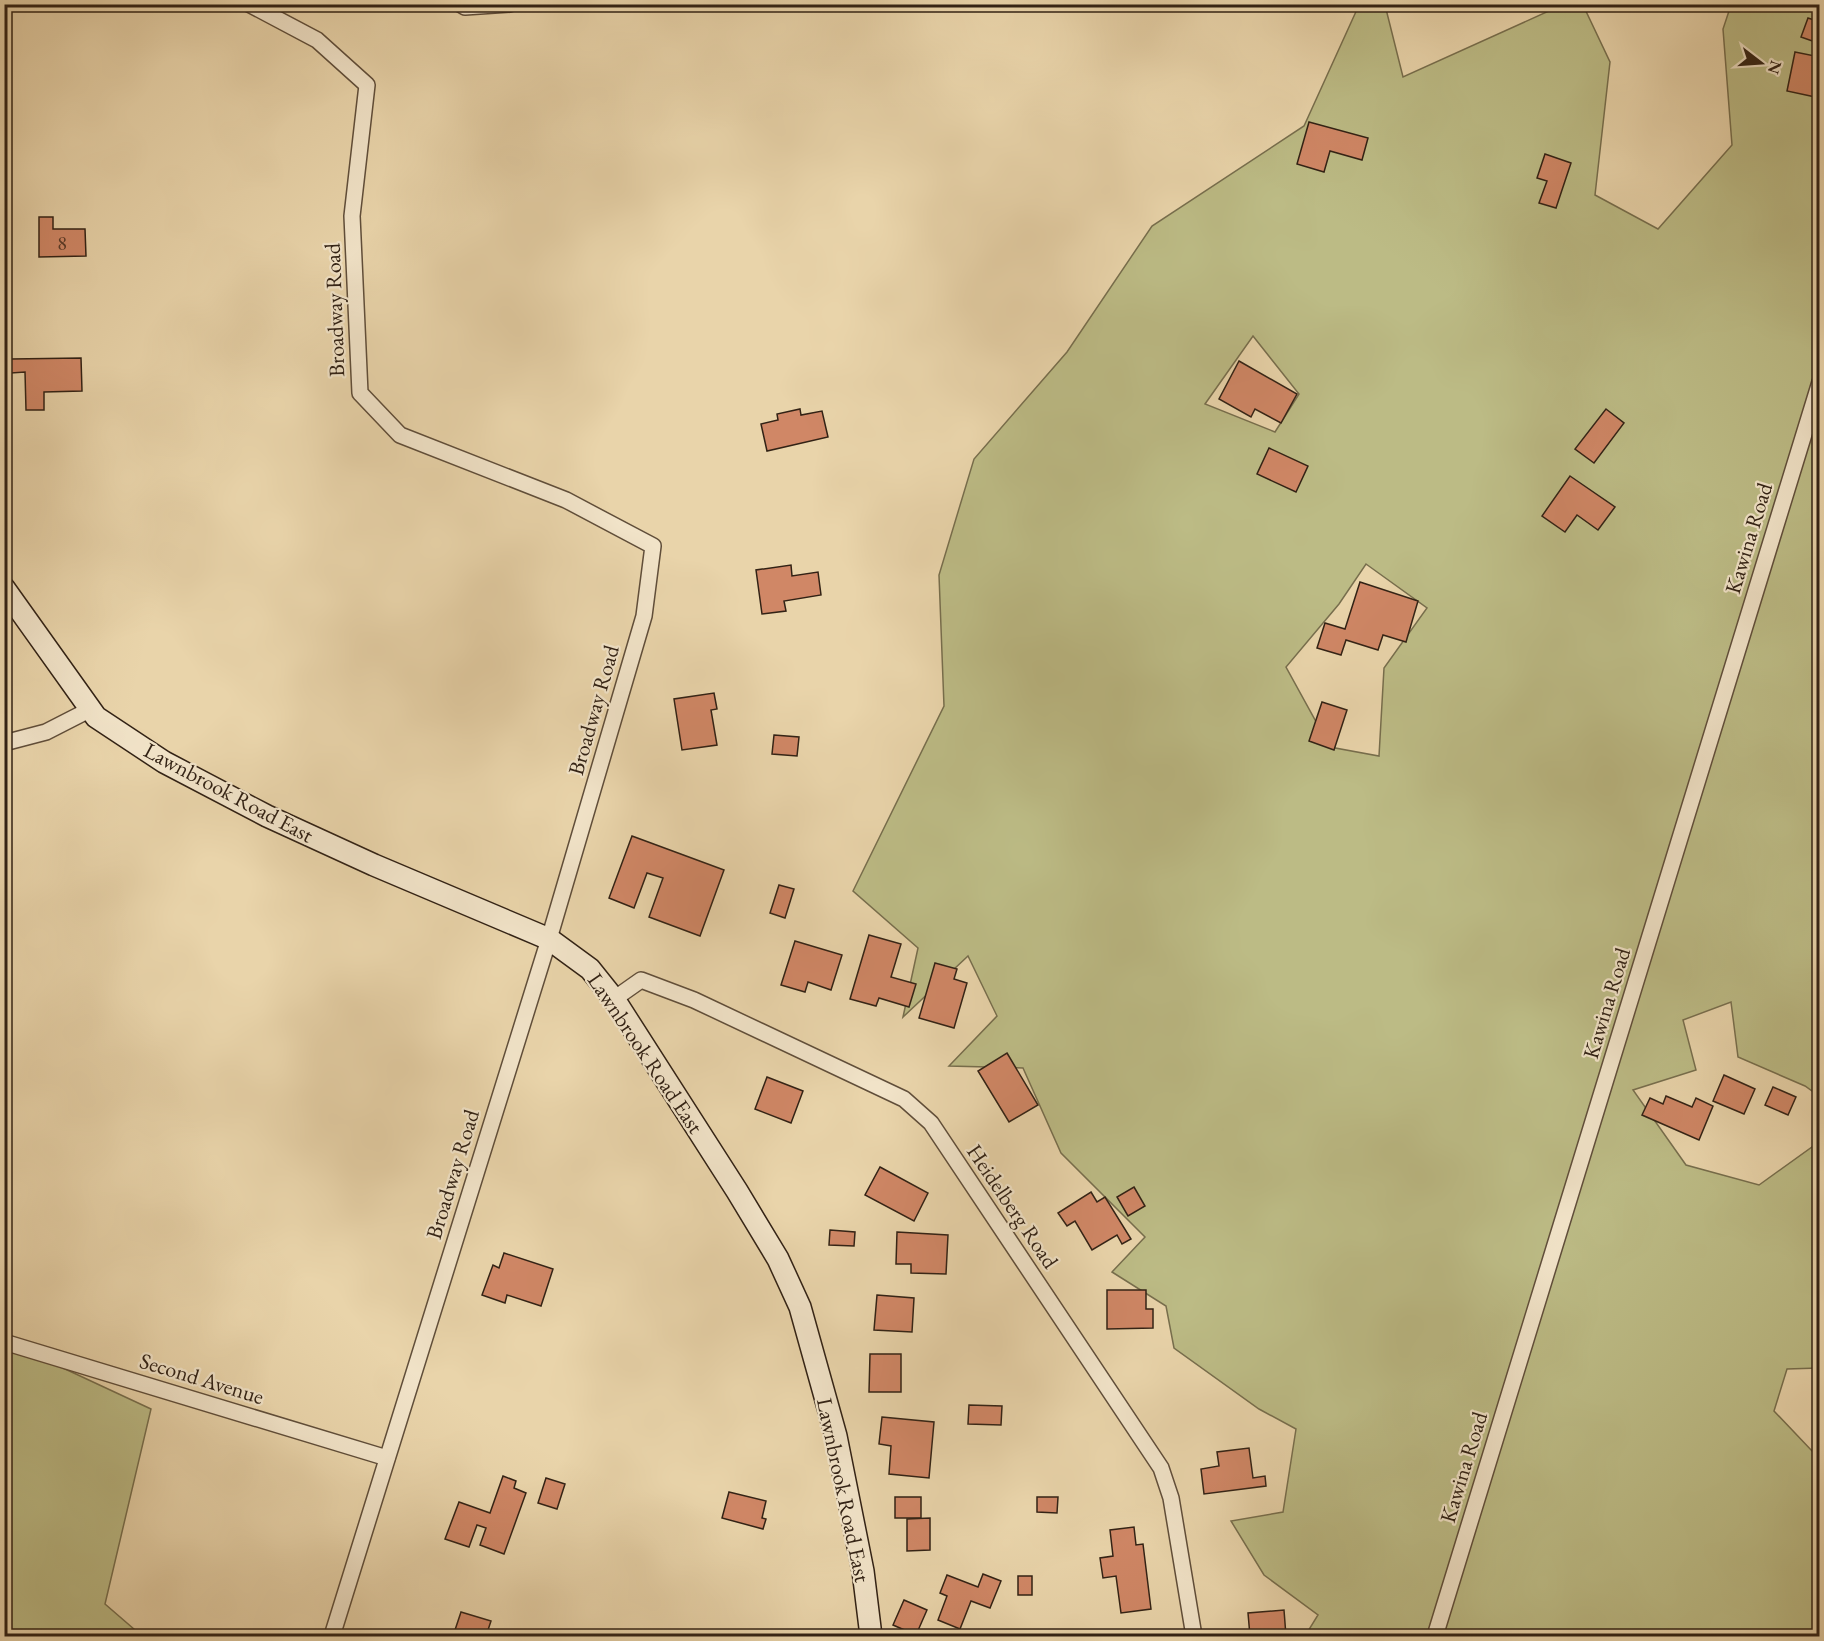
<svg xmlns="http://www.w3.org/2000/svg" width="1824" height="1641" font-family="'EB Garamond',serif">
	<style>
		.green { fill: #bcbb85; stroke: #776e4d; stroke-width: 1.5; fill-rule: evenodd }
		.building { fill: #d08766; stroke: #322215; stroke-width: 1.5 }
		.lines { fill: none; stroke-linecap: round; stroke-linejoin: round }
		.street-casing { stroke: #604e3a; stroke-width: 18 }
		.secondary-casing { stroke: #322215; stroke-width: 24 }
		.street { stroke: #f1e3c8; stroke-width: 15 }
		.secondary { stroke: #f1e3c8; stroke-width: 21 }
		.labels { text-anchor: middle; stroke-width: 4.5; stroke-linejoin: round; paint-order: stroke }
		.number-label { font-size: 20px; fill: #5a3b29 }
		.street-label { font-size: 22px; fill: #322215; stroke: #f1e3c8 }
	</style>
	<rect width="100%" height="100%" fill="#e9d4aa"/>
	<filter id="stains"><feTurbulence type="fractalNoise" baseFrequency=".00333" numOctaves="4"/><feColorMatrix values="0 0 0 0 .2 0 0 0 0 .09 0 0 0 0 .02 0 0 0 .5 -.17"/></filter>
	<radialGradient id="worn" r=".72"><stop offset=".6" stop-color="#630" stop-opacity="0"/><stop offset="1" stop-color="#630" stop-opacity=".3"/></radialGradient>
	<g class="green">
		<path d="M1359 5H1385L1403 77 1562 5H1583L1610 62 1595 195 1658 229 1732 145 1723 29 1731 5H1819V1096L1805 1086 1738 1057 1731 1002 1683 1020 1696 1070 1633 1090 1686 1165 1759 1185 1819 1142V1368L1787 1369 1774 1411 1813 1452 1819 1451V1636H1305L1318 1615 1264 1575 1231 1521 1283 1512 1296 1429 1259 1409 1174 1348 1166 1306 1112 1272 1145 1237 1061 1153 1023 1068 949 1066 997 1016 968 956 903 1017 918 948 853 891 944 706 939 575 974 459 1067 352 1152 226 1304 126ZM1253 336 1299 394 1275 432 1205 404ZM1366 564 1427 608 1384 668 1379 756 1330 747 1286 667 1339 604Z"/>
		<path d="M5 1341 151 1409 105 1604 142 1636H5Z"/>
	</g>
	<g class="building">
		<path d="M1808 18 1820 22 1818 43 1801 37Z"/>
		<path d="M1795 52 1820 57V98L1787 91Z"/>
		<path d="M1309 122 1368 138 1362 160 1330 151 1324 172 1297 164Z"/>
		<path d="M1545 154 1571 163 1556 208 1539 203 1547 181 1537 178Z"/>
		<path d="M39 217H53V229H85L86 256 39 257Z"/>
		<path d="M81 358 82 391 44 392V410H26L25 372 11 373V359Z"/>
		<path d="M1239 361 1297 394 1281 423 1255 409 1251 417 1219 399Z"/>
		<path d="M800 409 801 415 822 411 828 437 767 451 761 424 778 420 777 414Z"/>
		<path d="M1606 409 1624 423 1594 463 1575 449Z"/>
		<path d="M1269 448 1308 466 1296 492 1257 474Z"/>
		<path d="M1570 476 1615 507 1598 530 1577 515 1565 532 1542 516Z"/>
		<path d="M791 565 792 576 818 572 821 595 784 601 786 611 762 614 756 570Z"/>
		<path d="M1360 582 1418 601 1406 642 1383 635 1378 650 1346 640 1341 655 1317 648 1325 623 1345 629Z"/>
		<path d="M714 693 717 709 711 710 717 745 682 750 674 699Z"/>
		<path d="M1322 702 1347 710 1334 750 1309 741Z"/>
		<path d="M774 735 799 737 797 756 772 754Z"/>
		<path d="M632 836 724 870 700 936 649 917 663 878 647 873 634 908 609 898Z"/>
		<path d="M779 885 794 889 785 918 770 913Z"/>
		<path d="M869 935 901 944 891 977 916 984 909 1007 879 998 876 1006 850 999Z"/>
		<path d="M795 941 842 955 831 990 808 982 805 992 781 985Z"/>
		<path d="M935 963 957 969 954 979 967 983 954 1028 919 1018Z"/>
		<path d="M1007 1053 1038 1105 1009 1122 978 1071Z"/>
		<path d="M1724 1075 1755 1089 1744 1114 1713 1101Z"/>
		<path d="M767 1077 803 1091 791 1123 755 1109Z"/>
		<path d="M1773 1087 1796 1097 1788 1115 1765 1105Z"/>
		<path d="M1666 1096 1692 1107 1696 1098 1713 1106 1699 1140 1642 1115 1650 1098 1663 1104Z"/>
		<path d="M880 1167 928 1193 914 1221 865 1195Z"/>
		<path d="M1134 1187 1145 1206 1128 1216 1117 1197Z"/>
		<path d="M1091 1192 1097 1202 1105 1197 1131 1239 1122 1244 1117 1235 1092 1250 1075 1221 1067 1226 1058 1213Z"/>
		<path d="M830 1230 855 1232 854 1246 829 1245Z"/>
		<path d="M897 1232 948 1235 946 1274 911 1273V1264H896Z"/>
		<path d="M504 1253 553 1269 541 1306 507 1295 505 1303 482 1295 493 1265 499 1268Z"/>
		<path d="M1107 1290H1146V1309H1153V1328L1107 1329Z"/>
		<path d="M877 1295 914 1298 912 1332 874 1330Z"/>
		<path d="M870 1354H901V1392H869Z"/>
		<path d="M969 1405 1002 1406 1001 1425 968 1424Z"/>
		<path d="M882 1417 934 1422 929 1478 889 1474 891 1446 879 1444Z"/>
		<path d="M1249 1448 1253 1478 1265 1476 1266 1486 1204 1494 1201 1469 1219 1466 1217 1452Z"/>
		<path d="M503 1476 516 1481 514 1488 526 1493 504 1554 480 1545 486 1528 477 1525 469 1547 445 1539 459 1502 490 1513Z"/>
		<path d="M546 1478 565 1484 557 1509 538 1503Z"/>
		<path d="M729 1492 766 1501 762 1518 766 1519 763 1529 722 1518Z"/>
		<rect x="895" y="1497" width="26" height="21"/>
		<path d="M1037 1497H1058L1057 1513 1037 1512Z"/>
		<path d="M930 1518V1550L907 1551V1519Z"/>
		<path d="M1134 1527 1136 1545 1143 1544 1151 1609 1121 1613 1116 1576 1103 1578 1100 1558 1113 1556 1110 1530Z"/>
		<path d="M983 1574 1001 1581 990 1608 971 1601 960 1629 938 1620 947 1596 940 1593 947 1575 978 1587Z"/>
		<rect x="1018" y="1576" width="14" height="19"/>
		<path d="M904 1600 927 1610 916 1635 893 1625Z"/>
		<path d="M1284 1610 1286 1636H1250L1248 1613Z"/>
		<path d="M461 1612 491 1621 486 1636H453Z"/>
	</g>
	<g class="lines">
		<defs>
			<g id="street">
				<path d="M249 4 317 40 367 85 352 216 360 393 400 435 566 500 653 546 644 616 549 939 332 1636"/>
				<path d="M460 4 465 7 510 4"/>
				<path d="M4 743 46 732 91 709"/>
				<path d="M614 999 641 980 694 1000 904 1099 931 1123 1161 1468 1171 1498 1194 1636"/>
				<path d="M4 1342 387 1458"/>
				<path d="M1435 1636 1820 382"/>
			</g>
			<path id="secondary" d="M4 588 96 717 164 762 267 816 374 865 549 939 590 969 614 999 737 1191 778 1259 800 1307 836 1436 863 1571 871 1636"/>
		</defs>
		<use href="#street" class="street-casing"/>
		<use href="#secondary" class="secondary-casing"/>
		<use href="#street" class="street"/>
		<use href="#secondary" class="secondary"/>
	</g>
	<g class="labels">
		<g class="number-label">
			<text x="62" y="250">8</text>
		</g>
		<g class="street-label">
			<text transform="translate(334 310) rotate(-92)" y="8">Broadway Road</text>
			<text transform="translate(1748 538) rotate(-73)" y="8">Kawina Road</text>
			<text transform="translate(593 710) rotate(-74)" y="8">Broadway Road</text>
			<text transform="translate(229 792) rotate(28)" y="8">Lawnbrook Road East</text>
			<text transform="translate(1606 1003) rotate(-73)" y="8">Kawina Road</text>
			<text transform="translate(646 1053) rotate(56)" y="8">Lawnbrook Road East</text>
			<text transform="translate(452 1174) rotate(-73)" y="8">Broadway Road</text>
			<text transform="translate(1013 1206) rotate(56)" y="8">Heidelberg Road</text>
			<text transform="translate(202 1378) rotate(17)" y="8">Second Avenue</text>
			<text transform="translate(1463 1467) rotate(-73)" y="8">Kawina Road</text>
			<text transform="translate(844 1490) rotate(78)" y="8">Lawnbrook Road East</text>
		</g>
	</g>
	<rect width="1824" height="1641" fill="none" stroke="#e9d4aa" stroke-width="24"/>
	<rect x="6" y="6" width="1812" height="1629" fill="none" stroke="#322215" stroke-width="3"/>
	<rect x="12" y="12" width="1800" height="1617" fill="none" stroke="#322215" stroke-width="1.5"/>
	<g transform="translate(1761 63) rotate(107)" stroke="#f1e3c8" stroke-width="4.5" paint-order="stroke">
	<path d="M0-4.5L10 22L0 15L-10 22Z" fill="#322215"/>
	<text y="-9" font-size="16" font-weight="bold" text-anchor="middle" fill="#322215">N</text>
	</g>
	<rect width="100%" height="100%" filter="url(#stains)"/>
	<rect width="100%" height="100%" fill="url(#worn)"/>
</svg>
